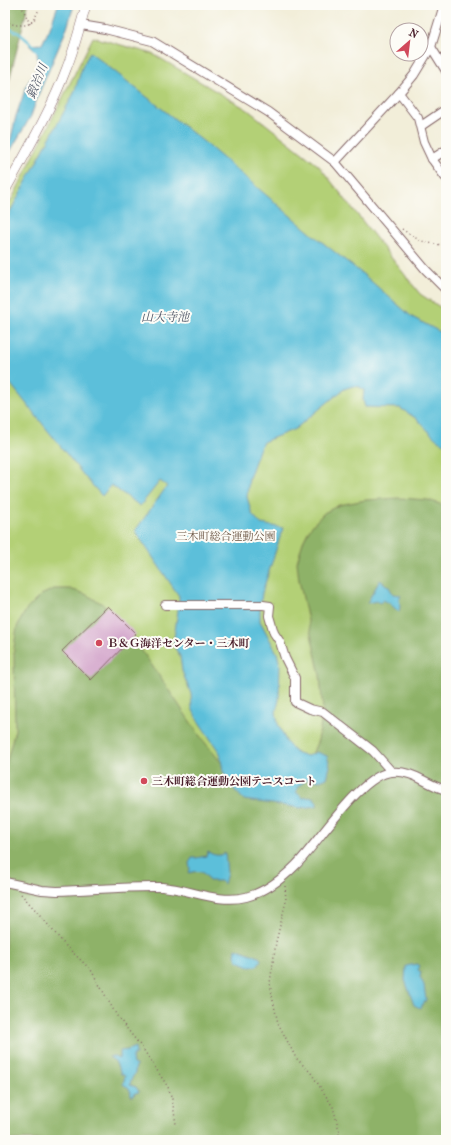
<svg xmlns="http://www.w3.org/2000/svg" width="451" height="1145" font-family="'IM FELL French Canon','Noto Serif JP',serif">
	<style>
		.green { fill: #b3d076; stroke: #7e7850 }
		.forest { fill: #8eb267; stroke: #6c6849 }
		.water { fill: #5cbfda; stroke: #536f82 }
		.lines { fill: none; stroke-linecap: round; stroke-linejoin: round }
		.stream { stroke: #5cbfda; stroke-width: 2.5 }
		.building { fill: #d4a7cc }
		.minor-casing { stroke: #856768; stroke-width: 10 }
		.tertiary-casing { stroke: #856768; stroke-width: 10 }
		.path { stroke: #856768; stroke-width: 1.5; stroke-dasharray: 1 3; stroke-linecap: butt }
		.minor { stroke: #fff; stroke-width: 8 }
		.tertiary { stroke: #fff; stroke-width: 9 }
		.poi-dot { fill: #d1495b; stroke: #fdfcf7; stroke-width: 1.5 }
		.labels { text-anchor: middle; stroke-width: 4; stroke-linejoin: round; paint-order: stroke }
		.park-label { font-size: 11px; fill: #6a5442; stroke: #fdfcf7 }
		.poi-label { font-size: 11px; font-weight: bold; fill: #4a1f2b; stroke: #fdfcf7; text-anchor: start }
		.water-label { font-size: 12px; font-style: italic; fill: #505768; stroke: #fdfcf7 }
	</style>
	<rect width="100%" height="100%" fill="#fdfcf7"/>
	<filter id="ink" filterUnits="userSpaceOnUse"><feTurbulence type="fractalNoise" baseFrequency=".025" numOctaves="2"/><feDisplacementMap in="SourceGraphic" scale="8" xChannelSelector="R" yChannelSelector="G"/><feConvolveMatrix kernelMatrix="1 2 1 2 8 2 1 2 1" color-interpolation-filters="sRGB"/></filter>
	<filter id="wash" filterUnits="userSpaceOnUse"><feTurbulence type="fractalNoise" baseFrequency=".012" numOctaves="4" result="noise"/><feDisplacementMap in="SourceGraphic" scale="16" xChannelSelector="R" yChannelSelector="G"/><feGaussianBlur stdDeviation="0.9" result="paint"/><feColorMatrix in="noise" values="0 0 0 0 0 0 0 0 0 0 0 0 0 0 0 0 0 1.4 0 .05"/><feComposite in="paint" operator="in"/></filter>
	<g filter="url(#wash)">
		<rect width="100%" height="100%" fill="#f2eed9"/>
		<path class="green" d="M93 37 153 54 248 110 319 166 420 294 446 311V769L5 869V209L13 197Z"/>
		<g class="forest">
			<path d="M5 5H28L5 97Z"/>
			<path d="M399 498 428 500 446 506V1140H5V768L15 730 14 648 17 627 26 610 41 595 54 589H70L85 594 101 603 121 620 202 739 220 761 243 777 308 764 318 740 323 712 320 675 299 580 297 562 303 542 310 528 324 513 339 505 366 500Z"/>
		</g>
		<g class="water">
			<path d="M58 5H74L67 28 39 93 31 116 5 160V152L11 138 16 116 27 84 35 72 38 61 37 53 29 45 42 44 50 28Z"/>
			<path d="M90 52 204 142 313 235 364 275 412 317 446 335V445L435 438 417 419 400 408 365 407 363 400 364 390 360 387 353 386 344 389 295 429 263 442 259 450 249 478 247 497 252 514 261 524 283 528 262 593 260 608V621L277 653 280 665 279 700 276 712 278 724 287 743 295 752 307 756 317 752 327 756 330 766 327 778 320 781 308 779 300 785 296 792 303 798 313 797 317 802V806L301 808 244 800 231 786 223 771 220 753 197 719 192 708 191 694 182 671 180 656 173 645 179 603V596L135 531 167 486 160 481 140 506 111 485 102 496 85 477 5 377V221L74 93 83 65Z"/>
			<path d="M380 580 389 587 393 594 401 595 399 599 400 606 399 612 389 603 383 600 380 603 377 601 367 603Z"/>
			<path d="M208 852C213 855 220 857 225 853L227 873 224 884 221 881H209C205 871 198 870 189 873L190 869 189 863 192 858H196L206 856Z"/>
			<path d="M236 948 259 957 261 960 257 966H249L238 961 235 956Z"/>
			<path d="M416 964 420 966 418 970 421 972 420 977 424 985 426 1000 420 1008 414 1005 405 980 406 966Z"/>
			<path d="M135 1047 136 1054H134L132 1058 133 1064 136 1065 135 1073 131 1080 130 1085 136 1087 139 1092 135 1093 134 1096H131L130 1090 123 1084 125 1076 121 1074 115 1061 109 1057 113 1056 118 1059 120 1057V1051L128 1050Z"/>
		</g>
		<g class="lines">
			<path class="stream" d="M5 26 19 33 34 46"/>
		</g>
		<g id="blocks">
			<path class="building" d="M108 606 136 634 91 680 62 651Z"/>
		</g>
	</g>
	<g filter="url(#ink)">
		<use href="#blocks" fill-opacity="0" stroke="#856768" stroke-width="1"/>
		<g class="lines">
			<defs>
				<g id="minor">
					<path d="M81 25 105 29 152 41 268 112 335 162 399 93 414 75 431 47 444 5"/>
					<path d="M431 47 446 71"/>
					<path d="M399 93 418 118 424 142 432 159 445 177"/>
					<path d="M421 126 446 109"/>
					<path d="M432 159 446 150"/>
					<path d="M335 162 426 270 446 290"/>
					<path d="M165 605H263L270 606 269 616 274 633 280 642 285 658 295 678V702L310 709 323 712 373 751 391 771"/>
					<path d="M5 882 42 890 57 891C92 890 127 886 162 887 190 889 218 904 246 897 265 892 283 878 296 865 318 843 362 773 392 772 413 770 427 785 446 790"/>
				</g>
				<path id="tertiary" d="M5 191C27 151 51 110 67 67 75 47 80 26 86 5"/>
			</defs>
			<use href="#minor" class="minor-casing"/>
			<use href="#tertiary" class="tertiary-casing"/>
			<g class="path">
				<path d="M21 5 30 24"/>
				<path d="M5 21 15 25H27L34 20 41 5"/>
				<path d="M402 229C419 241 425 244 446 245"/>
				<path d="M285 886 286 901 276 942 270 983 273 1001 278 1023 296 1058 311 1073 333 1107 339 1130V1140"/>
				<path d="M21 894 39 914 65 945 91 970 117 1016 143 1049 168 1087 172 1099 176 1124"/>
			</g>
			<use href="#minor" class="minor"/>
			<use href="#tertiary" class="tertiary"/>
		</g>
	</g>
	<g class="poi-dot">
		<circle cx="99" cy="643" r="4"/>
		<circle cx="144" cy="781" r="4"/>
	</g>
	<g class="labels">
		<g class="park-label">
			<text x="226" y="540">三木町総合運動公園</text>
		</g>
		<g class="poi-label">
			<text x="107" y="647">Ｂ＆Ｇ海洋センター・三木町</text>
			<text x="152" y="785">三木町総合運動公園テニスコート</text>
		</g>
		<g class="water-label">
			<text transform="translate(37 81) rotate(-68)" y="4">鍛冶川</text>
			<text x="165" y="321">山大寺池</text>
		</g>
	</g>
	<rect width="451" height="1145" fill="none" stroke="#fdfcf7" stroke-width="20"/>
	<g transform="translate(409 42) rotate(28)"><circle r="19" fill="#fdfcf7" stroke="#b5a4a5"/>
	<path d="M0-3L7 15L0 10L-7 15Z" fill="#d1495b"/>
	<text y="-6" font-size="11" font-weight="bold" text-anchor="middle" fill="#4a1f2b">N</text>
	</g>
</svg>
